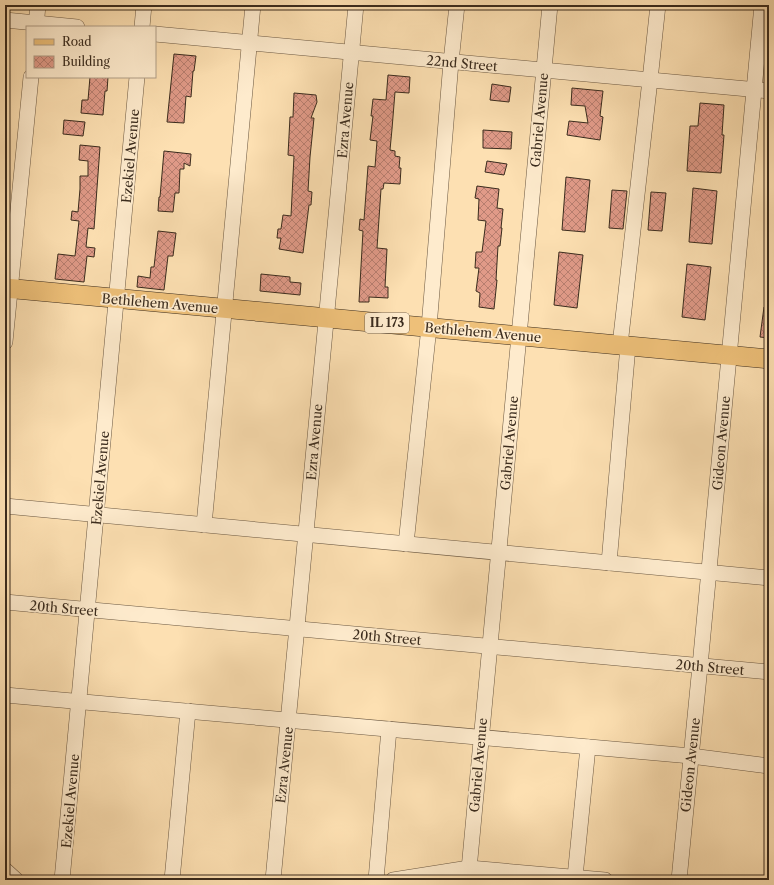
<svg xmlns="http://www.w3.org/2000/svg" width="774" height="885" font-family="'Libre Caslon Text',serif">
	<style>
		.building { fill: url(#building-cross-hatch); stroke: #3a2b1d }
		.lines { fill: none; stroke-linecap: round; stroke-linejoin: round }
		.minor-casing { stroke: #6b5842; stroke-width: 16 }
		.major-casing { stroke: #3a2b1d; stroke-width: 20 }
		.minor { stroke: #feebcd; stroke-width: 15 }
		.major { stroke: #eec079; stroke-width: 19 }
		.labels { text-anchor: middle; stroke-width: 3.5; stroke-linejoin: round; paint-order: stroke }
		.shield { fill: #feebcd; stroke: #756552; stroke-width: 1 }
		.shield-label { font-size: 12px; font-weight: bold; fill: #3a2b1d }
		.street-label { font-size: 13px; fill: #3a2b1d; stroke: #feebcd }
	</style>
	<defs>
		<pattern id="building-cross-hatch" width="8" height="8" patternUnits="userSpaceOnUse"><rect width="8" height="8" fill="#e09a88"/><path d="M0 0l8 8M0 8l8-8" fill="none" stroke="#b77e6f"/></pattern>
	</defs>
	<rect width="100%" height="100%" fill="#fde0b2"/>
	<filter id="stains"><feTurbulence type="fractalNoise" baseFrequency=".005" numOctaves="4"/><feColorMatrix values="0 0 0 0 .2 0 0 0 0 .09 0 0 0 0 .02 0 0 0 .5 -.17"/></filter>
	<radialGradient id="worn" r=".72"><stop offset=".6" stop-color="#630" stop-opacity="0"/><stop offset="1" stop-color="#630" stop-opacity=".3"/></radialGradient>
	<g class="building">
		<path d="M174 54 196 56 194 71H193L191 97 186 96 184 123 167 122Z"/>
		<path d="M388 75 410 77 409 93 395 92 392 129 390 150 395 151V156L400 157 399 168H401L400 184 384 183 383 189H381L377 248 387 249 385 287H388V298L369 297V302H359L363 231 359 230 360 219 364 220 368 166 375 167 377 141 370 140 373 116H371L373 99 386 100Z"/>
		<path d="M90 77H108L107 91H105L103 115 81 113 82 100H88Z"/>
		<path d="M492 84 511 87 509 102 490 100Z"/>
		<path d="M572 88 603 91 600 116 603 117 600 140 567 135 569 121 588 123 585 106 571 105Z"/>
		<path d="M294 93 316 95 317 102 311 118H314L310 157 308 191 312 192 311 205H309L303 253 279 249 281 238H277L278 229H281L283 215 291 216 294 156 288 155 290 117H293Z"/>
		<path d="M700 103 724 105 722 135H724L721 173 687 171 690 126H698Z"/>
		<path d="M64 120 85 122 83 136 63 134Z"/>
		<path d="M483 130 512 132 511 149 483 148Z"/>
		<path d="M80 145 100 147 94 229 88 228 86 247 95 248 94 257 87 256 84 282 55 279 58 254 75 256 79 221 71 220 72 211 78 212 80 189V176H88V161L79 160Z"/>
		<path d="M164 151 191 154 190 166 184 163V169H180L179 193H175L173 212 158 211 159 197H160Z"/>
		<path d="M487 161 507 164 504 175 485 172Z"/>
		<path d="M566 177 590 180 585 232 562 230Z"/>
		<path d="M477 186 499 189 497 208 503 209 501 228H502L500 246H498L496 280H497L494 309 479 307 480 293 476 291 479 268H475L476 252H482L486 221 478 220 479 199 475 198Z"/>
		<path d="M693 188 717 191 712 244 689 242Z"/>
		<path d="M612 190 627 191 623 229 609 228Z"/>
		<path d="M651 192 666 193 662 231 648 230Z"/>
		<path d="M158 231 176 233 173 256H168L164 290 137 287 138 276 150 278 151 267H154Z"/>
		<path d="M559 252 583 255 577 308 554 305Z"/>
		<path d="M687 264 711 267 705 320 682 317Z"/>
		<path d="M261 274 290 277V282L301 283 300 295 260 291Z"/>
		<path d="M764 307H769V338L760 337Z"/>
	</g>
	<g class="lines">
		<defs>
			<g id="minor">
				<path d="M5 20 77 27"/>
				<path d="M36 27 38 5"/>
				<path d="M142 27 144 5"/>
				<path d="M155 34 769 91"/>
				<path d="M5 342 31 77"/>
				<path d="M620 345 650 80 658 5"/>
				<path d="M5 506 769 578"/>
				<path d="M204 525 253 5"/>
				<path d="M406 544 429 327 451 62 457 5"/>
				<path d="M609 563 628 346"/>
				<path d="M5 602 769 672"/>
				<path d="M5 695 691 756 769 766"/>
				<path d="M5 870 16 880"/>
				<path d="M575 877 588 747"/>
				<path d="M62 880 137 77"/>
				<path d="M172 880 188 711"/>
				<path d="M273 880 356 5"/>
				<path d="M376 880 389 729"/>
				<path d="M393 880 469 868 605 880"/>
				<path d="M468 880 550 5"/>
				<path d="M679 880 700 666 762 5"/>
			</g>
			<path id="major" d="M5 288 769 359"/>
		</defs>
		<use href="#minor" class="minor-casing"/>
		<use href="#major" class="major-casing"/>
		<use href="#minor" class="minor"/>
		<use href="#major" class="major"/>
	</g>
	<g class="labels">
		<rect class="shield" x="365" y="313" width="44" height="20" rx="3"/>
		<g class="shield-label">
			<text x="387" y="327">IL 173</text>
		</g>
		<g class="street-label">
			<text transform="translate(462 63) rotate(5)" y="5">22nd Street</text>
			<text transform="translate(345 120) rotate(-85)" y="5">Ezra Avenue</text>
			<text transform="translate(539 120) rotate(-85)" y="5">Gabriel Avenue</text>
			<text transform="translate(130 156) rotate(-85)" y="5">Ezekiel Avenue</text>
			<text transform="translate(160 303) rotate(5)" y="5">Bethlehem Avenue</text>
			<text transform="translate(483 332) rotate(5)" y="5">Bethlehem Avenue</text>
			<text transform="translate(314 442) rotate(-85)" y="5">Ezra Avenue</text>
			<text transform="translate(509 443) rotate(-85)" y="5">Gabriel Avenue</text>
			<text transform="translate(721 443) rotate(-85)" y="5">Gideon Avenue</text>
			<text transform="translate(100 478) rotate(-85)" y="5">Ezekiel Avenue</text>
			<text transform="translate(64 608) rotate(5)" y="5">20th Street</text>
			<text transform="translate(387 637) rotate(5)" y="5">20th Street</text>
			<text transform="translate(710 667) rotate(5)" y="5">20th Street</text>
			<text transform="translate(284 765) rotate(-84)" y="5">Ezra Avenue</text>
			<text transform="translate(478 765) rotate(-85)" y="5">Gabriel Avenue</text>
			<text transform="translate(690 765) rotate(-84)" y="5">Gideon Avenue</text>
			<text transform="translate(70 801) rotate(-85)" y="5">Ezekiel Avenue</text>
		</g>
	</g>
	<rect width="774" height="885" fill="none" stroke="#fde0b2" stroke-width="20"/>
	<rect x="6" y="6" width="762" height="873" fill="none" stroke="#3a2b1d" stroke-width="2"/>
	<rect x="10" y="10" width="754" height="865" fill="none" stroke="#3a2b1d"/>
	<rect x="26" y="26" width="130" height="52" fill="#feebcd" stroke="#b09e87"/>
	<rect x="34" y="39" width="20" height="6" fill="#eec079" stroke="#b09e87"/>
	<text x="62" y="46" font-size="12" fill="#3a2b1d">Road</text>
	<rect x="34" y="56" width="20" height="12" fill="url(#building-cross-hatch)" stroke="#b09e87"/>
	<text x="62" y="66" font-size="12" fill="#3a2b1d">Building</text>
	<rect width="100%" height="100%" filter="url(#stains)"/>
	<rect width="100%" height="100%" fill="url(#worn)"/>
</svg>
